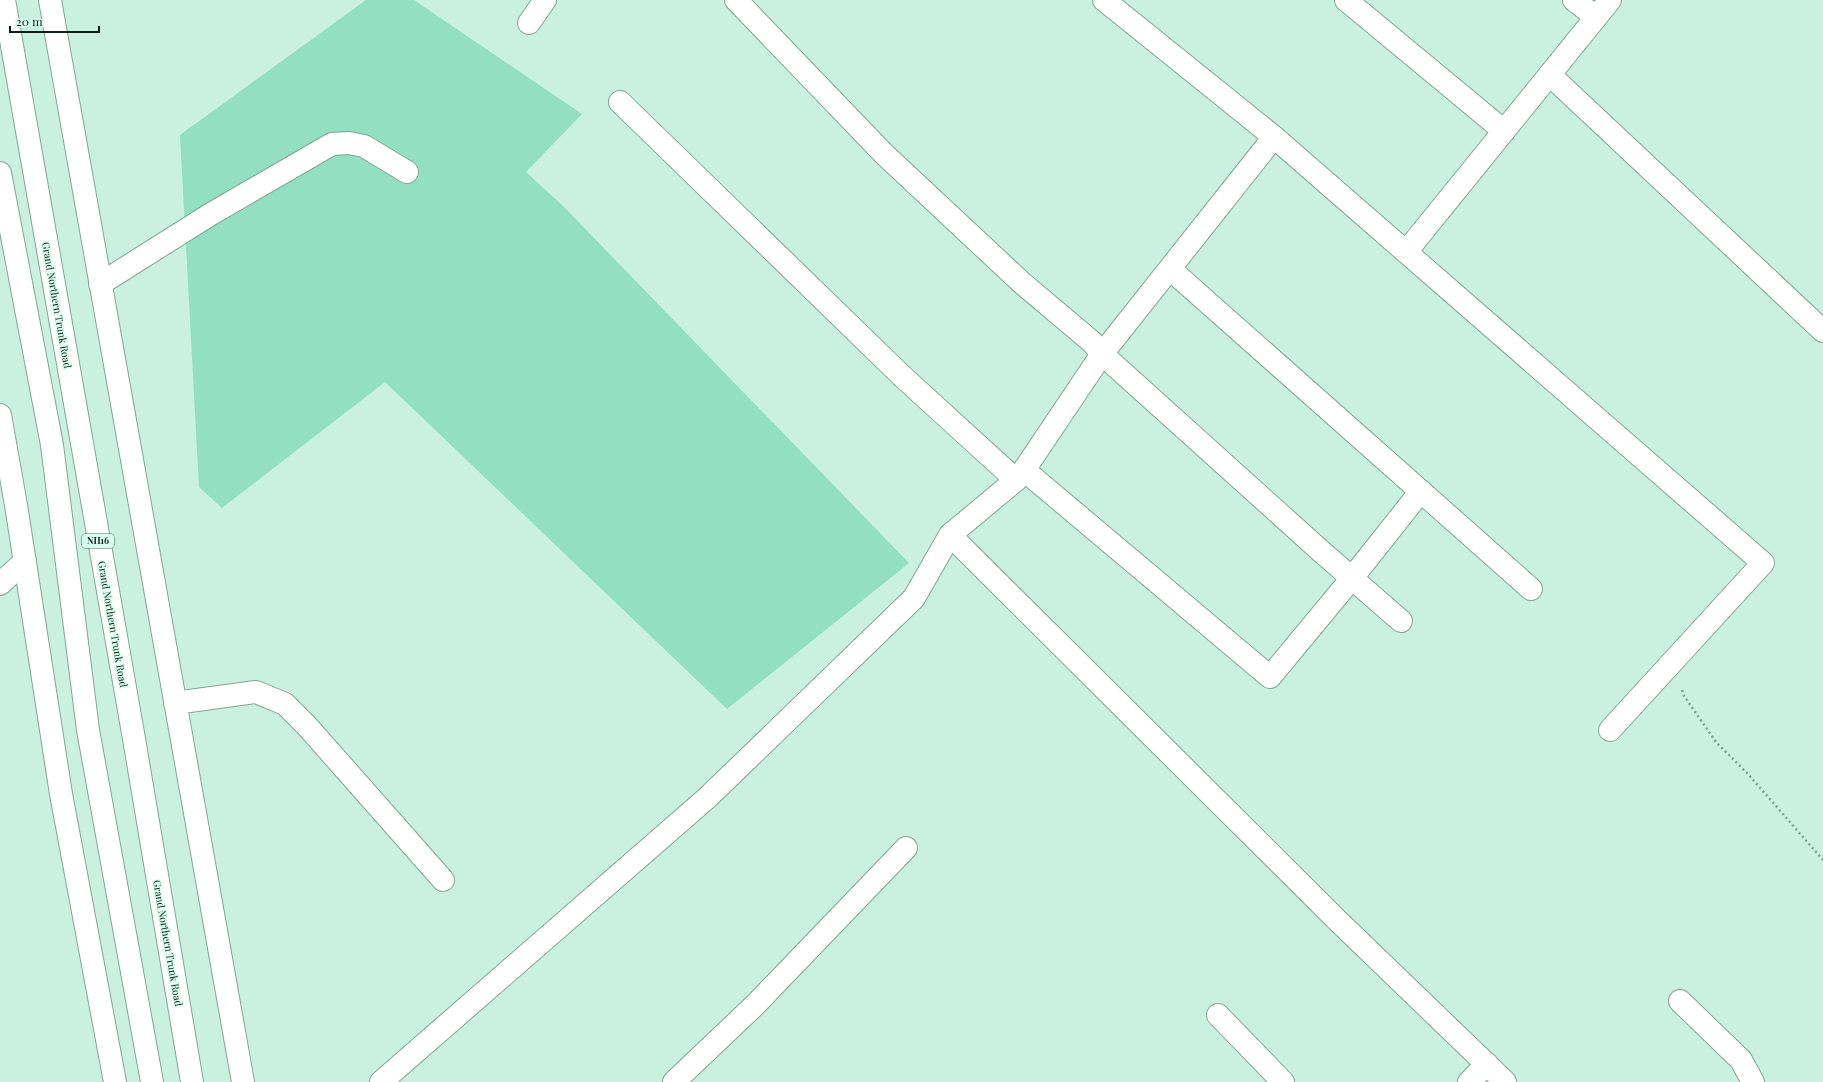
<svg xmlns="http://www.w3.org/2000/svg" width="1823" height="1082" font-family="'Playfair Display',serif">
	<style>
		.green { fill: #93dfc3 }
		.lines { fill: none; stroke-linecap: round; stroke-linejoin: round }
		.minor-casing { stroke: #81a697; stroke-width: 24 }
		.highway-casing { stroke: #81a697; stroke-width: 24 }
		.path { stroke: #809e92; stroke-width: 2.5; stroke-dasharray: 2 3; stroke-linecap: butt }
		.minor { stroke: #fff; stroke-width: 22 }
		.highway { stroke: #fff; stroke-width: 22 }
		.labels { text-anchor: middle; stroke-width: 3; stroke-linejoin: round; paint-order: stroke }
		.shield { fill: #d6fded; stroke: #4b6158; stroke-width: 1 }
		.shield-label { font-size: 9px; font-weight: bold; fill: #0f1e18 }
		.street-label { font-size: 10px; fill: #0f1e18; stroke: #d6fded }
	</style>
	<rect width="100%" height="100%" fill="#c9f0e0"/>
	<path class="green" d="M366 0H414L582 114 526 172 563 206 909 563 727 709 385 382 222 508 199 487 180 135Z"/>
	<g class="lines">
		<defs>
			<g id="minor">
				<path d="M50 0 243 1082"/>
				<path d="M736 0 884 154 1022 283 1092 342 1102 354 1323 553 1401 621"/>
				<path d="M1104 0 1274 137 1763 563 1610 730"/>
				<path d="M1346 0 1504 131"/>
				<path d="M1574 0 1596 17"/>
				<path d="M529 23 545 0"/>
				<path d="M1550 75 1823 331"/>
				<path d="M620 102 903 377 1016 480"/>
				<path d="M1406 252 1610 0"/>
				<path d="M1170 269 1531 589"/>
				<path d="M100 284 211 214 332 144 349 143 364 146 407 172"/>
				<path d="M0 415 16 505 61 794 115 1082"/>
				<path d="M1024 470 1270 677 1352 578 1421 491"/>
				<path d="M950 535 1337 920 1505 1082"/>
				<path d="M0 584 25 561"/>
				<path d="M175 703 256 692 285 704 307 726 443 880"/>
				<path d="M1680 1001 1741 1060 1753 1082"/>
				<path d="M1218 1015 1283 1082"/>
				<path d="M381 1082 707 798 914 598 950 535 1016 480 1024 470 1102 354 1274 137"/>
				<path d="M674 1082 756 1004 906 848"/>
				<path d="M1469 1082 1487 1064"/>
			</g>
			<g id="highway">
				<path d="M4 0 133 733 192 1082"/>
				<path d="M0 173 52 445 88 730 152 1082"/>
			</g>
		</defs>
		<use href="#minor" class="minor-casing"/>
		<use href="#highway" class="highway-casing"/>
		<path class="path" d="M1682 690 1684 696 1716 742 1748 774 1823 860"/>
		<use href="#minor" class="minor"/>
		<use href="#highway" class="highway"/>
	</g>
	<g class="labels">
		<rect class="shield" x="82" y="534" width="32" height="14" rx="3"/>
		<g class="shield-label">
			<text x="98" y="544">NH16</text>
		</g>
		<g class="street-label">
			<text transform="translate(57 305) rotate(80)" y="4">Grand Northern Trunk Road</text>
			<text transform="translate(113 624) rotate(80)" y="4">Grand Northern Trunk Road</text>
			<text transform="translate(168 943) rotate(80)" y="4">Grand Northern Trunk Road</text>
		</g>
	</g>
	<path d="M10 26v6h89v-6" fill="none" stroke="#0f1e18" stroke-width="2"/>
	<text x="16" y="26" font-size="12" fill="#0f1e18" stroke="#d6fded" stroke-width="3" paint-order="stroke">20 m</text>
</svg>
